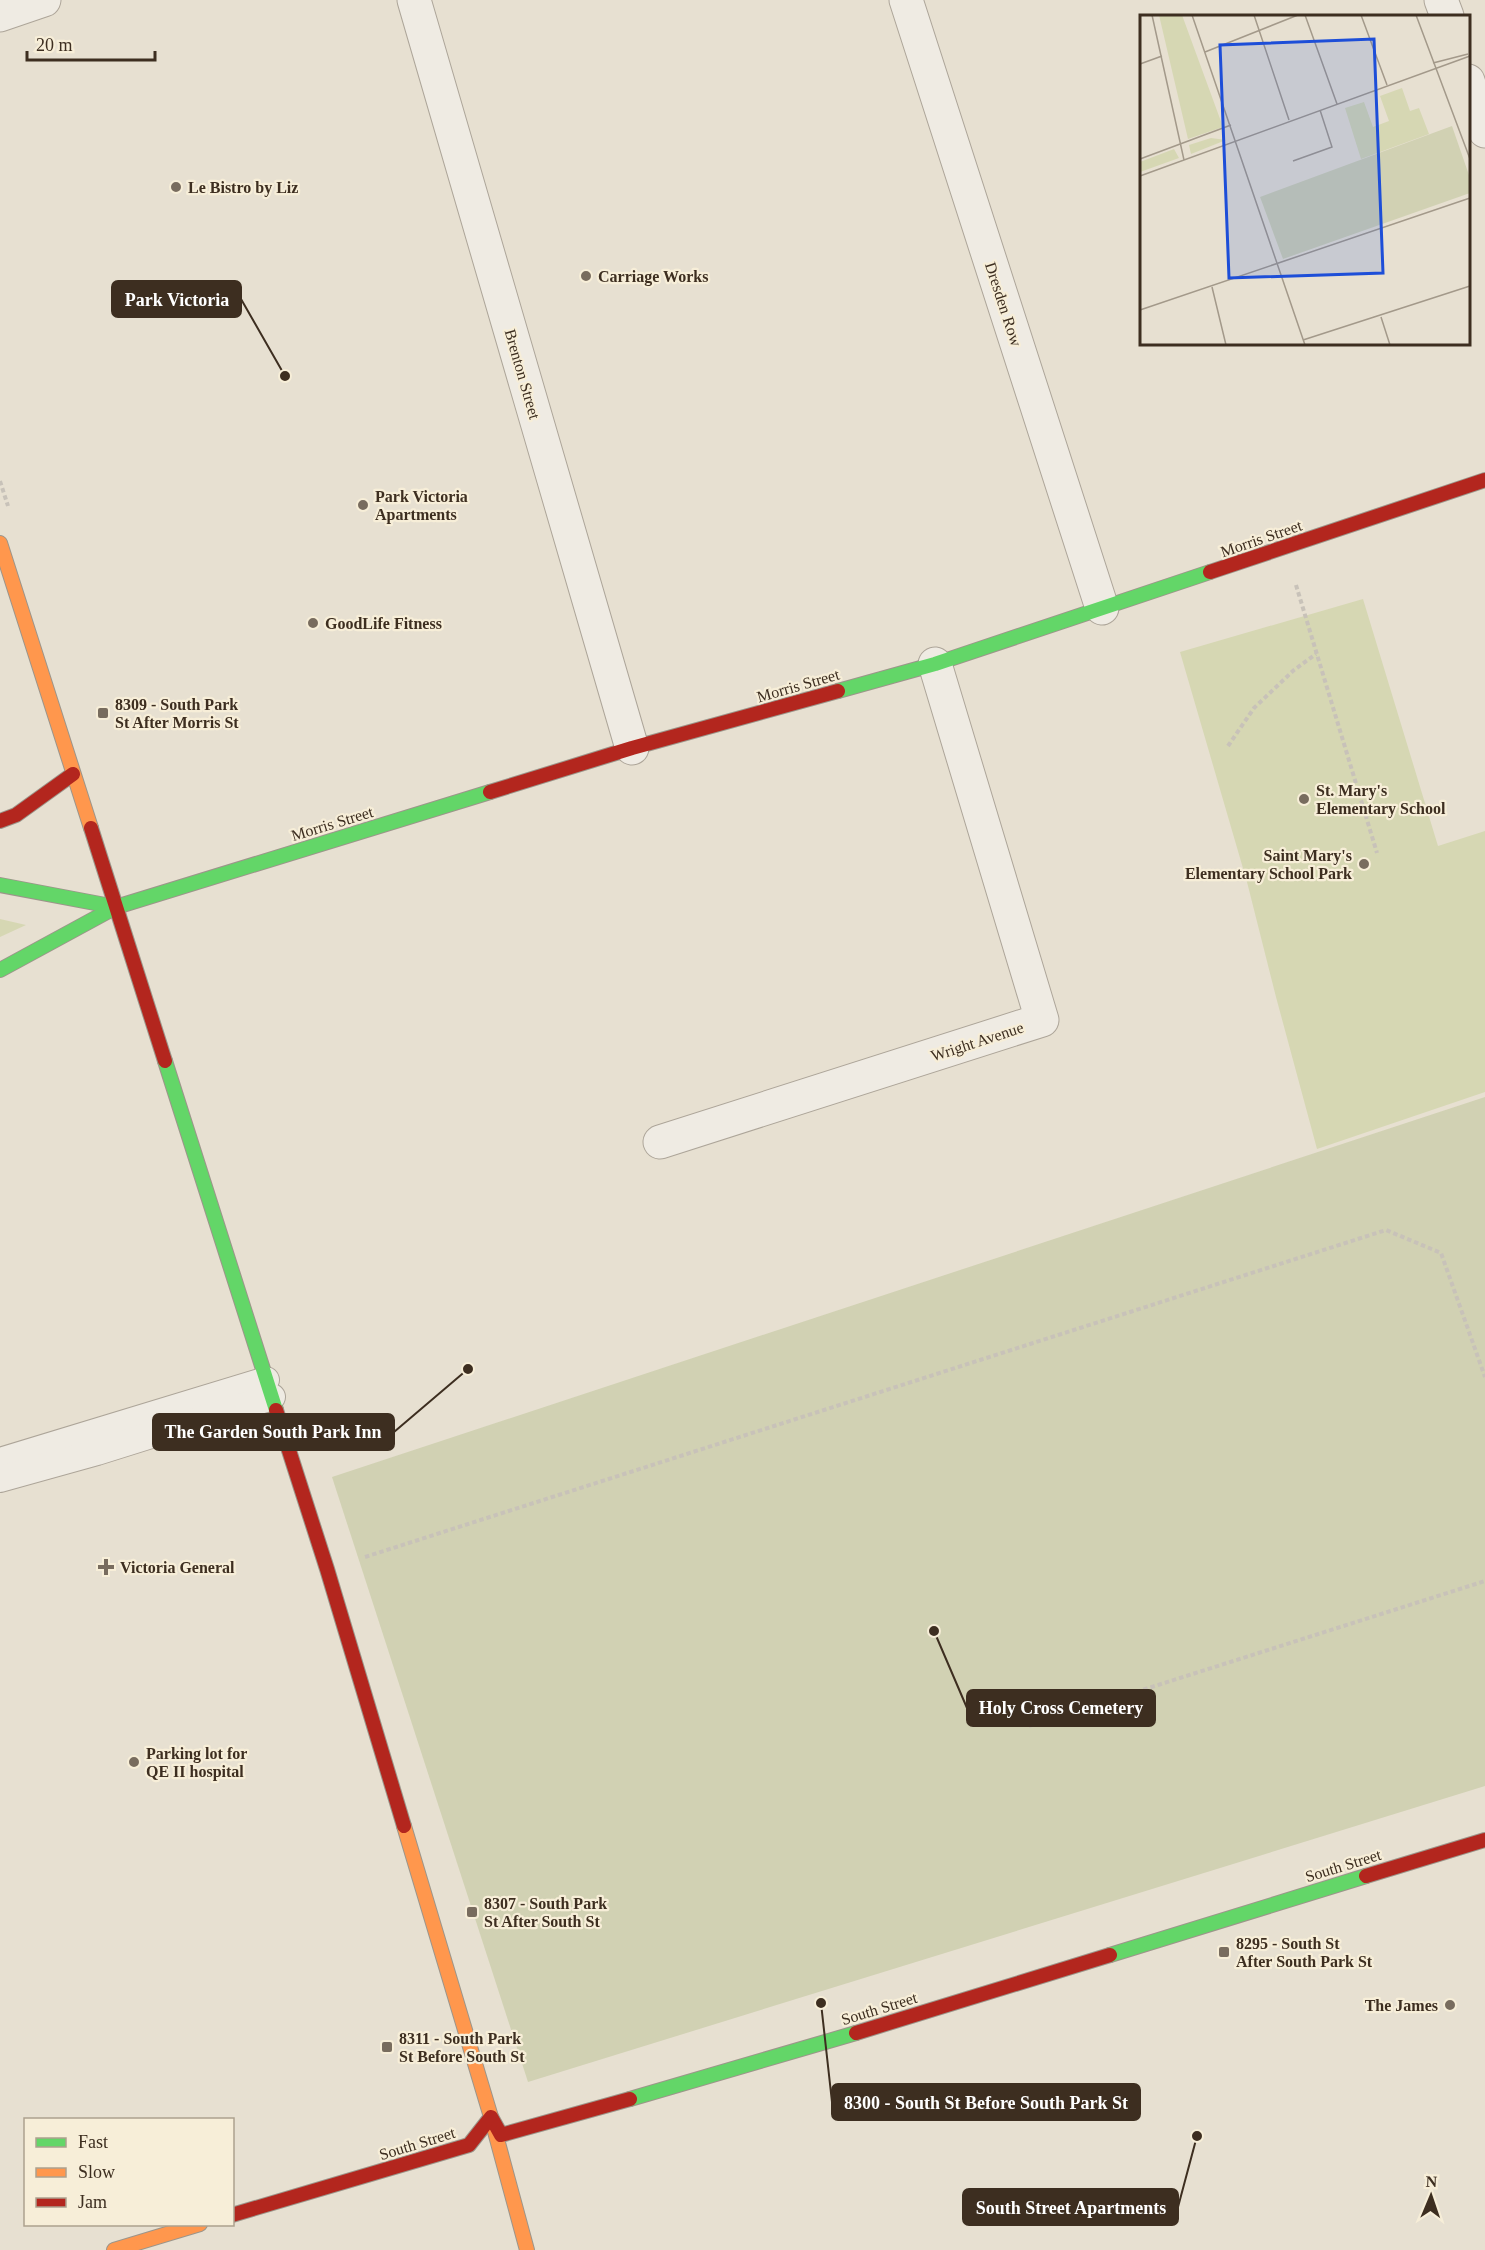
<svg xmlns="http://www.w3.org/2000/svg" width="1485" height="2250" font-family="'Times New Roman',serif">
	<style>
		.green { fill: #d6d7b3 }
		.cemetery { fill: #d1d1b3 }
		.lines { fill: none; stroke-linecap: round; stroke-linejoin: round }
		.lane-casing { stroke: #ada599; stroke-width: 28 }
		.street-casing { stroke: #ada599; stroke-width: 35 }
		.fast-casing { stroke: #9c958a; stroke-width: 16 }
		.slow-casing { stroke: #9c958a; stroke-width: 16 }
		.jam-casing { stroke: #9c958a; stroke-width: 16 }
		.path { stroke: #c8c2b9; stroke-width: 4; stroke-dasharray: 4.5 3; stroke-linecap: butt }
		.lane { stroke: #efebe3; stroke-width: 26 }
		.street { stroke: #efebe3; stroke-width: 33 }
		.fast { stroke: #63d668; stroke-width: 14 }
		.slow { stroke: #ff974d; stroke-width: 14 }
		.jam { stroke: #b3261e; stroke-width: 14 }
		.poi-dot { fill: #786c5e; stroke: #f7eed8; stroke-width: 2 }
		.labels { text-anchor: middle; stroke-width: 4.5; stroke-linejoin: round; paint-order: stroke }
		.poi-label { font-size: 16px; font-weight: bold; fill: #3d2e20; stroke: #f7eed8; text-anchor: start }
		.street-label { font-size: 16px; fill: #3d2e20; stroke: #f7eed8 }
		.inset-road { fill: none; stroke: #a3998a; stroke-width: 1.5 }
		.view { fill: #1d4ed8; fill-opacity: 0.15; stroke: #1d4ed8; stroke-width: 3 }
		.inset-edge { fill: none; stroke: #3d2e20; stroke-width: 3 }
		.leader { fill: none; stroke: #3d2e20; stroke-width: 2 }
		.callout-dot { fill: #3d2e20; stroke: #f7eed8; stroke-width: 2 }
		.callout { fill: #3d2e20; stroke: #3d2e20; stroke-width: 2 }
		.callout-label { font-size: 18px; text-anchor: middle; font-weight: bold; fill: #fff }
	</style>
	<rect width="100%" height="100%" fill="#e7e0d1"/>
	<g class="green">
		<path d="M1363 599 1438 846 1485 831V1092L1317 1149 1276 997 1247 882 1180 652Z"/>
		<path d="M0 919 26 925 0 937Z"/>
	</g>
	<path class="cemetery" d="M1485 1097V1786L528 2082 332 1477Z"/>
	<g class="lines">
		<defs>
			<g id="lane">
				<path d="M0 1461 266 1380"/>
				<path d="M0 1479 97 1452 272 1397"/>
			</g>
			<g id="street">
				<path d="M414 0 632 748"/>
				<path d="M906 0 1102 608"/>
				<path d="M1441 0 1447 16"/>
				<path d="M0 15 44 0"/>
				<path d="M1468 81 1485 131"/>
				<path d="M660 1142 1042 1020 935 664"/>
			</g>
			<g id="fast">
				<path d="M838 691 935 664 1210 572"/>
				<path d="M0 885 116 907"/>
				<path d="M0 970 116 907 490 792"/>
				<path d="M165 1061 276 1410"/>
				<path d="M1110 1955 1366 1876"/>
				<path d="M630 2099 856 2033"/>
			</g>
			<g id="slow">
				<path d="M0 543 91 828"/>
				<path d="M404 1826 491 2117 527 2250"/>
				<path d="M114 2250 200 2224"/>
			</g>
			<g id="jam">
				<path d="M1210 572 1485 480"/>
				<path d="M490 792 632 748 838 691"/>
				<path d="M0 821 16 815 73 774"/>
				<path d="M91 828 165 1061"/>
				<path d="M276 1410 327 1569 404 1826"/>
				<path d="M1366 1876 1485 1840"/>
				<path d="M856 2033 1110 1955"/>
				<path d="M232 2215 469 2145 491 2117 501 2135 630 2099"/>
			</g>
		</defs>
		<use href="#lane" class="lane-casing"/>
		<use href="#street" class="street-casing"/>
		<use href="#fast" class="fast-casing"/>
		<use href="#slow" class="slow-casing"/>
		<use href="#jam" class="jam-casing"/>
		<g class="path">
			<path d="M0 481 8 506"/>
			<path d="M1296 585 1377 853"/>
			<path d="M1228 746 1254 708 1294 670 1316 654"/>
			<path d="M365 1557 1386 1230 1441 1253 1485 1377"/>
			<path d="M1029 1726 1485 1581"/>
		</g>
		<use href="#lane" class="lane"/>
		<use href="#street" class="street"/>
		<use href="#fast" class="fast"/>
		<use href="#slow" class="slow"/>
		<use href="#jam" class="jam"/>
	</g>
	<g class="poi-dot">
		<circle cx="176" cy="187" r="6"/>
		<circle cx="586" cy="276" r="6"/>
		<circle cx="363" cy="505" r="6"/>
		<circle cx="313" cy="623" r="6"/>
		<rect x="97" y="707" width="12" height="12" rx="3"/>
		<circle cx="1304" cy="799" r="6"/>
		<circle cx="1364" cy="864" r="6"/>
		<path d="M103 1558h6v6h6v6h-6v6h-6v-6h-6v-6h6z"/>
		<circle cx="134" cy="1762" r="6"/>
		<rect x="466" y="1906" width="12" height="12" rx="3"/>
		<rect x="1218" y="1946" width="12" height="12" rx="3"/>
		<circle cx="1450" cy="2005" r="6"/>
		<rect x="381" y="2041" width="12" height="12" rx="3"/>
	</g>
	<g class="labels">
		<g class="poi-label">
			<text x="188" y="193">Le Bistro by Liz</text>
			<text x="598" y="282">Carriage Works</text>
			<text x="375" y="502">Park Victoria<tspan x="375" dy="18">Apartments</tspan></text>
			<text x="325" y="629">GoodLife Fitness</text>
			<text x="115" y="710">8309 - South Park<tspan x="115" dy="18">St After Morris St</tspan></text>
			<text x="1316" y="796">St. Mary's<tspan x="1316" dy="18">Elementary School</tspan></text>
			<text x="1352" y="861" text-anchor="end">Saint Mary's<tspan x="1352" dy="18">Elementary School Park</tspan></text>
			<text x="120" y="1573">Victoria General</text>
			<text x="146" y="1759">Parking lot for<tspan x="146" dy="18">QE II hospital</tspan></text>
			<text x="484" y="1909">8307 - South Park<tspan x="484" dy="18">St After South St</tspan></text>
			<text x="1236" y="1949">8295 - South St<tspan x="1236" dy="18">After South Park St</tspan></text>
			<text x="1438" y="2011" text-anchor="end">The James</text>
			<text x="399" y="2044">8311 - South Park<tspan x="399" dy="18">St Before South St</tspan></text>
		</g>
		<g class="street-label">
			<text transform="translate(1004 304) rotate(72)" y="6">Dresden Row</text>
			<text transform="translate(523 374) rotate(74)" y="6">Brenton Street</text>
			<text transform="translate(1261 538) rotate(-19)" y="6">Morris Street</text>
			<text transform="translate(798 685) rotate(-16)" y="6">Morris Street</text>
			<text transform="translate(332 823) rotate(-17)" y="6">Morris Street</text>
			<text transform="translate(977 1041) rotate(-18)" y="6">Wright Avenue</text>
			<text transform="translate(1343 1865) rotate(-17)" y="6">South Street</text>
			<text transform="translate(879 2008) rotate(-17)" y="6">South Street</text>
			<text transform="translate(417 2143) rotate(-17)" y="6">South Street</text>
		</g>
	</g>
	<g transform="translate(1140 15)">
		<rect width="330" height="330" fill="#e7e0d1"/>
		<path d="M19 0H42L83 112 48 124ZM262 73 270 96 279 93 289 119 221 144 205 93 224 87 233 112 249 106 240 81ZM71 123 86 125 51 139 49 130ZM34 134 39 143 0 157V147Z" fill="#d6d7b3"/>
		<path d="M312 111 330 163V178L143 244 120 182Z" fill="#d1d1b3"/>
		<path class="inset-road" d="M12 0 44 145M52 0 165 330M114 0 149 105M165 0 197 89M221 0 247 70M276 0 330 144M65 37 158 0M293 48 328 39M0 49 22 41M0 144 91 110M153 146 192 132 180 95M0 161 330 41M72 272 86 330M0 295 330 183M241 302 250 330M163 325 330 271"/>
		<path class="view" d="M234 24 243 258 89 263 80 30Z"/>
		<rect width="330" height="330" class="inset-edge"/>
	</g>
	<path class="leader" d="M285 376L241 299M468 1369L394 1432M934 1631L967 1708M821 2003L832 2102M1197 2136L1178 2207"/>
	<g class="callout-dot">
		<circle cx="285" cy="376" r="6"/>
		<circle cx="468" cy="1369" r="6"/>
		<circle cx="934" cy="1631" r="6"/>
		<circle cx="821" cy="2003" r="6"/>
		<circle cx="1197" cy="2136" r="6"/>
	</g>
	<g class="callout">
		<rect x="112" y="281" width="129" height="36" rx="6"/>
		<rect x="153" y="1414" width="241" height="36" rx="6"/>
		<rect x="967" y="1690" width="188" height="36" rx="6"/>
		<rect x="832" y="2084" width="308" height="36" rx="6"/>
		<rect x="963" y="2189" width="215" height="36" rx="6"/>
	</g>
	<g class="callout-label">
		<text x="177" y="306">Park Victoria</text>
		<text x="273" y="1438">The Garden South Park Inn</text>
		<text x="1061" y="1714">Holy Cross Cemetery</text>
		<text x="986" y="2109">8300 - South St Before South Park St</text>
		<text x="1071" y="2214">South Street Apartments</text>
	</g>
	<rect x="24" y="2118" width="210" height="108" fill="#f7eed8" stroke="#ada18e" stroke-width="1.5"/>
	<rect x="36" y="2138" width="30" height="9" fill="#63d668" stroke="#ada18e" stroke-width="1.5"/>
	<text x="78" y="2148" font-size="18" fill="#3d2e20">Fast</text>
	<rect x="36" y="2168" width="30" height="9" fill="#ff974d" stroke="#ada18e" stroke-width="1.5"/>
	<text x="78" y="2178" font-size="18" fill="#3d2e20">Slow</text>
	<rect x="36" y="2198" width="30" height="9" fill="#b3261e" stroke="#ada18e" stroke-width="1.5"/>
	<text x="78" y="2208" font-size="18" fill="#3d2e20">Jam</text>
	<g transform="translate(1431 2196) rotate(2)" stroke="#f7eed8" stroke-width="4.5" paint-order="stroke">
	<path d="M0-4.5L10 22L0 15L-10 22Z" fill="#3d2e20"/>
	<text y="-9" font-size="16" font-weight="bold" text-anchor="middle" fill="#3d2e20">N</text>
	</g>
	<path d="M27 51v9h128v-9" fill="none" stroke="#3d2e20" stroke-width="3"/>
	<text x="36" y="51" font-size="18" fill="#3d2e20" stroke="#f7eed8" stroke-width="4.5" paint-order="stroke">20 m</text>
</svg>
